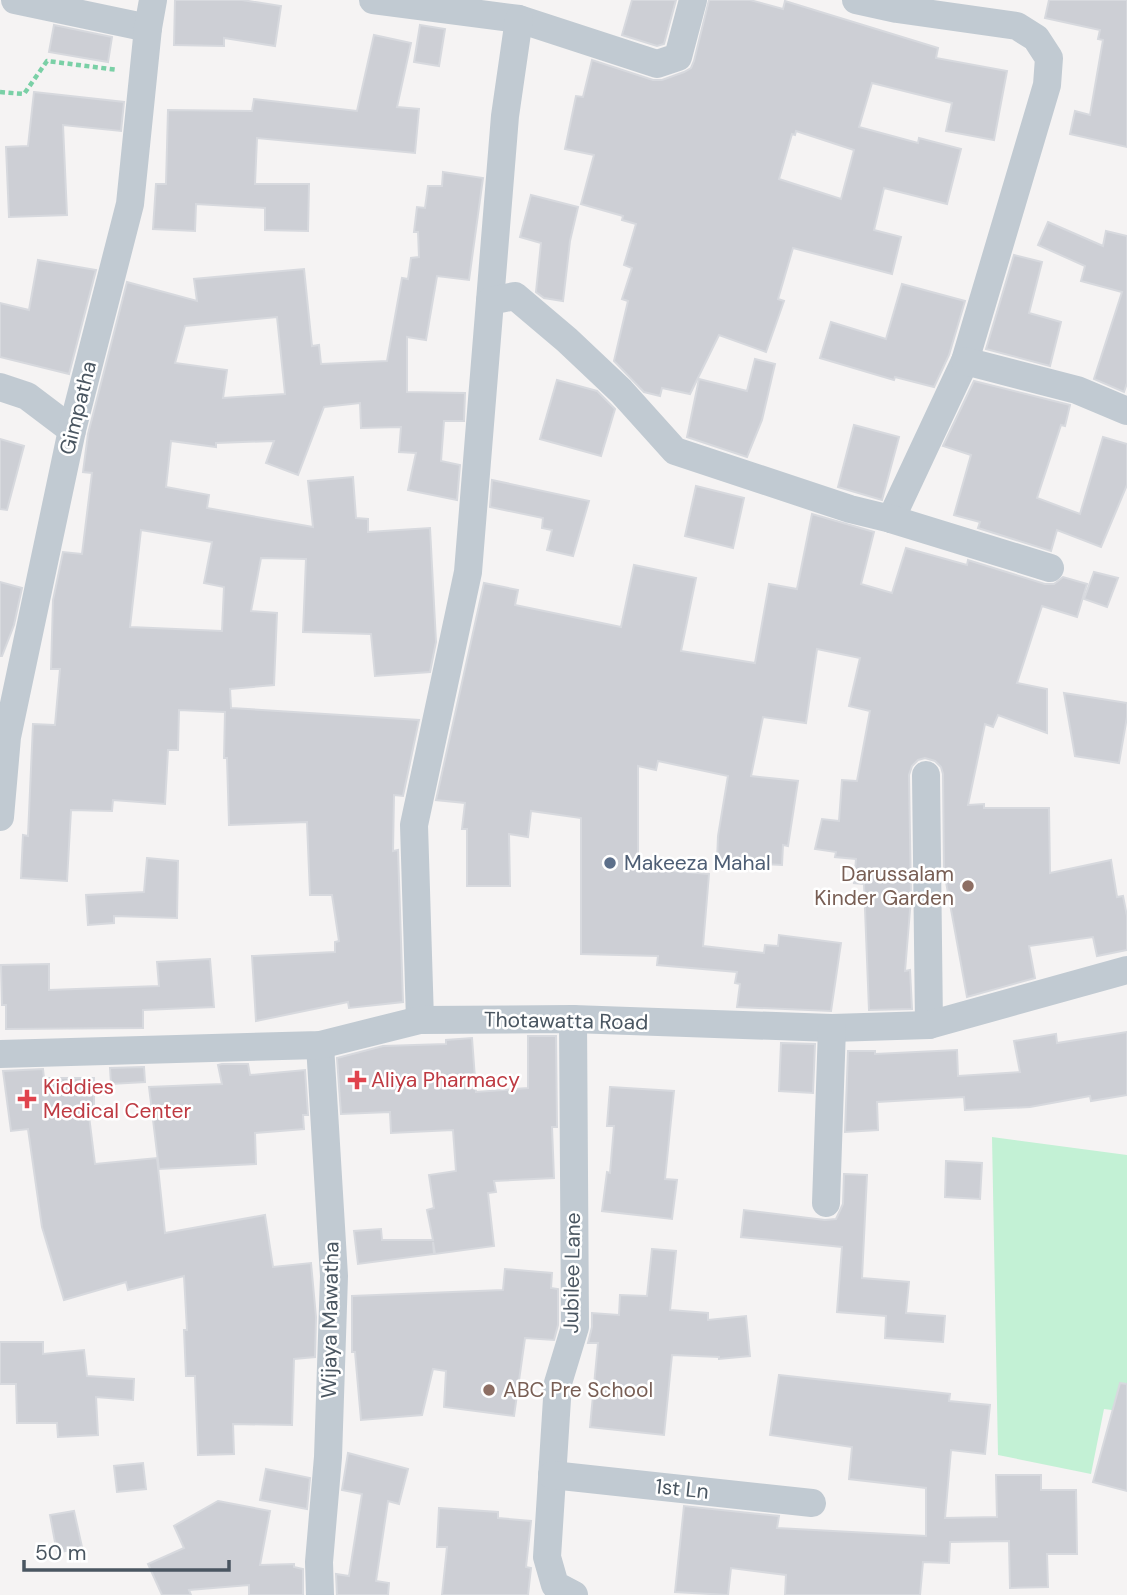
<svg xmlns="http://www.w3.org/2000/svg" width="1127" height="1595" font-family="'DM Sans',sans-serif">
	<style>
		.green { fill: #c3f1d5 }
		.building { fill: #cdcfd5; stroke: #d7d9de; stroke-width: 2; fill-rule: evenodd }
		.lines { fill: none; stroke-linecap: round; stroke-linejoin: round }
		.path { stroke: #7ad0a6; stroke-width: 4.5; stroke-dasharray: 5 3.5; stroke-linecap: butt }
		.minor { stroke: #c1cad2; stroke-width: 28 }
		.service-dot { fill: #5c6f8a; stroke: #fff; stroke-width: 2.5 }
		.education-dot { fill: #8d6e63; stroke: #fff; stroke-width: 2.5 }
		.health-dot { fill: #e0444e; stroke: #fff; stroke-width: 2.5 }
		.labels { text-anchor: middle; stroke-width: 5; stroke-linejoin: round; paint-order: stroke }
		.street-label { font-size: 21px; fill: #4a5661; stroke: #fff }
		.service-label { font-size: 21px; fill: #4e5e75; stroke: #fff; text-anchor: start }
		.education-label { font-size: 21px; fill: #785e54; stroke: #fff; text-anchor: end }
		.health-label { font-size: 21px; fill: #be3a42; stroke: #fff; text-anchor: start }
	</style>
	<rect width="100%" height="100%" fill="#f5f3f3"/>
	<path class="green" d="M992 1137 1127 1155V1412L1104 1409 1091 1474 998 1455Z"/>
	<g class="building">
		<path d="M175 0H242L281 6 275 46 224 38V46L174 45Z"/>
		<path d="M632 0H676L664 44 657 46 622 35Z"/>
		<path d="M709 0H750L783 9 785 1 938 48 936 58 1007 71 994 140 946 131 952 103 872 83 859 127 918 143 919 138 961 149 947 204 884 188 874 230 901 237 892 274 793 248 778 299 784 301 766 352 719 335 690 394 662 388 660 396 644 392 614 361 628 301 622 299 632 268 624 265 636 224 622 220 623 216 581 204 594 155 565 149 576 96 583 97 592 60 653 80H662L684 72 691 68 694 61ZM796 131 854 150 841 199 779 179 792 134 795 135Z"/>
		<path d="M1049 0H1127V147L1070 134 1075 111 1090 115 1103 40 1098 39 1100 30 1045 18Z"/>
		<path d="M54 25 112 37 108 62 49 52Z"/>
		<path d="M420 25 445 29 439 66 414 62Z"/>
		<path d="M374 35 411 43 397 107 419 109 415 153 257 138 255 184H309L308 231 265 230V208L196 204 195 231 153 229 156 184H166L168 110 252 111 254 99 357 111Z"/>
		<path d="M34 92 124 102 121 131 63 125 67 215 9 217 6 147 28 146Z"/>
		<path d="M443 172 483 178 469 280 437 276 426 340 407 337V392L465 393 464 421H444L441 461 460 465 457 500 408 490 416 453 399 452 401 427 361 428 360 403 324 407 298 475 266 463 274 441 216 443V447L171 441 166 487 209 495 207 508 313 527 308 481 353 477 356 518 368 519V532L430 528 436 642 430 672 375 676 371 634 303 632 306 559 261 558 251 611 277 613 274 685 230 689 231 708 419 720 403 796 394 795 393 851 398 850 403 1002 349 1008 348 1002 256 1021 252 956 335 952V942L339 941 332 895H310L307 822 229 825 227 758H224L225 712 179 710 178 750H168L165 804 113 800 112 811 71 810 67 881 21 878 23 835 28 836 33 724 55 725 60 669H51L53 600 63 552 82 554 92 473 83 472 88 434 127 282 197 301 194 279 304 269 312 346 319 345 321 364 387 361 402 278 408 279 411 258 419 257 418 232H414L417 207 425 208 428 186H442ZM277 317 285 394 223 398 227 370 175 363 185 326ZM141 530 212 542 204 583 224 587 222 631 130 627Z"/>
		<path d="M531 195 578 207 570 241 563 301 544 298 536 292 541 243 520 237Z"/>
		<path d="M1048 222 1103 246 1106 231 1127 236V383L1124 392 1094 379 1122 292 1081 281 1085 266 1038 245Z"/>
		<path d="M1014 255 1042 262 1029 313 1061 322 1050 366 986 349Z"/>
		<path d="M38 260 96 270 69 374 0 357V303L29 310Z"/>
		<path d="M902 284 965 301 949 355 934 387 895 377 894 380 820 358 831 322 886 339Z"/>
		<path d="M755 359 775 364 762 420 747 457 687 437 699 379 747 391Z"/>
		<path d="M557 380 597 391 615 409 601 456 540 439Z"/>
		<path d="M974 381 1070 405 1065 426 1061 425 1037 498 1080 514 1103 437 1127 444V485L1101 547 1057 530 1051 551 978 528 980 522 954 515 971 455 943 446Z"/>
		<path d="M854 425 899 437 882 500 838 487Z"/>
		<path d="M0 439 24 446 7 510 0 509Z"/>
		<path d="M492 480 589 501 573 556 547 550 552 530 542 528 543 518 490 507Z"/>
		<path d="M696 486 744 498 733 548 685 536Z"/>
		<path d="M812 514 874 532 861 584 892 593 906 548 967 565 968 560 1045 584H1054L1063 577 1087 584 1077 617 1042 606 1017 683 1047 689V733L998 715 993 727 985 724 968 805 984 804V808H1049L1050 873 1111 860 1117 897 1123 896 1127 916V950L1097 956 1093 937 1029 946 1035 978 967 997 944 871 943 774 941 767 935 761 925 758 918 760 912 766 909 775 911 898 905 971 910 970 912 1009 869 1010 864 884 854 883 856 859 835 857 836 852 815 849 822 819 839 821 842 780 857 781 870 711 849 706 860 658 817 649 806 723 763 717 751 776 798 781 788 846 783 845 782 865 717 862 718 836 728 776 658 761 656 770 638 766V868L709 874 703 946 764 953 765 945 778 946 779 935 841 943 831 1011 737 1007 740 984 735 983 737 972 657 965 658 956 581 954V818L531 811 528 837 509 834 510 886H467V829H462L465 803 436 800 484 583 518 590 515 605 621 627 634 565 696 578 681 651 755 663 769 584 797 589Z"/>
		<path d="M1094 572 1118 578 1107 607 1084 599Z"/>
		<path d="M0 582 22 588 14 625 2 656H0Z"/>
		<path d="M1064 693 1127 703V717L1119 763 1075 756Z"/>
		<path d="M147 858 178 861 177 918 114 916V923L88 925 86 895 144 892Z"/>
		<path d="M210 959 214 1007 143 1010V1028L6 1029V1005H2L1 965 49 964V990L159 986 157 962Z"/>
		<path d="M1127 1032V1095L1091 1101 1090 1096 1030 1107 965 1110 964 1097 877 1102 878 1130 845 1132 848 1051H875V1054L957 1050 958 1076 1020 1072 1014 1041 1056 1034 1057 1043Z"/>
		<path d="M528 1036H556L557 1127H552L554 1178 494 1181 496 1192 488 1193 494 1246 435 1254 433 1242 434 1254 358 1264 354 1231 381 1229 382 1240H433L427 1210 434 1208 429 1175 456 1171 453 1130 391 1133 390 1112 341 1114 337 1058 383 1046 446 1044V1040L472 1038 476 1092 528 1088Z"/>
		<path d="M781 1043 815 1044 813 1093 779 1091Z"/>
		<path d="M222 1064H248L250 1075 305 1070 308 1115H303L304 1129 255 1133 256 1164 159 1169 149 1087 222 1084 218 1065Z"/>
		<path d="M144 1067 145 1082 111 1084 110 1068Z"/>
		<path d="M43 1069 44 1078H94V1116H89L95 1164 157 1158 165 1233 265 1215 273 1267 311 1263 316 1317 315 1357 294 1359 292 1425 233 1424 234 1454 198 1455 195 1376H186L184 1330H187L184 1276 128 1290 126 1282 64 1300 42 1227 28 1129 11 1131 3 1071Z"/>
		<path d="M610 1087 674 1091 665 1179 677 1180 672 1219 602 1211 607 1172 610 1173 614 1126H607Z"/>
		<path d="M946 1161 982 1163 980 1199 945 1197Z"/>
		<path d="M844 1174 867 1175 862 1278 909 1282 906 1313 945 1316 943 1342 885 1338 886 1316 837 1312 842 1247 741 1237 744 1210 825 1220 836 1219 843 1204Z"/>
		<path d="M652 1249 676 1251 670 1310 708 1313V1320L746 1316 750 1356 719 1359V1357L672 1355 664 1435 590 1427 598 1343H588L592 1327V1313L619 1315 620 1295 647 1296Z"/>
		<path d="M505 1269 552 1273 551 1288 558 1289V1325L554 1340 525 1338 514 1416 444 1407 446 1371 433 1369 422 1415 361 1420 355 1352H352V1296L503 1290Z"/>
		<path d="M0 1342H43V1354L84 1350 87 1376 134 1379 133 1400 96 1397 98 1435 58 1437 57 1423H17L16 1384H0Z"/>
		<path d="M779 1375 950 1394 949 1401 990 1405 985 1454 951 1450 945 1518 997 1517 996 1475H1041V1490H1076L1077 1554H1047L1048 1587 1010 1588 1009 1541 950 1542 949 1563 923 1562 920 1595H785L786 1575 731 1568 728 1595 675 1592 684 1506 779 1516 777 1528 926 1536V1488L849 1479 852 1447 770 1435Z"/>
		<path d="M1120 1383 1127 1384V1491L1093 1482Z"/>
		<path d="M348 1453 408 1469 399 1504 388 1501 376 1581 389 1583 388 1595H337L336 1574 349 1576 362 1494 342 1490Z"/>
		<path d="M143 1463 146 1489 117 1492 114 1466Z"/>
		<path d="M266 1469 310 1478 307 1509 260 1500Z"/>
		<path d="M218 1501 270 1511 260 1565 294 1564V1567L303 1569V1595H249V1585L189 1590 191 1595H162L148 1564 184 1548 174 1526Z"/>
		<path d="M439 1508 498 1512V1518L531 1521 526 1567 531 1568 528 1595H442L447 1547H437Z"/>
		<path d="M74 1511 82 1547 57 1553 50 1515Z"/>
	</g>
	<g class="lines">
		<path class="path" d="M0 92 24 94 47 61 118 70"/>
		<g class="minor">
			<path d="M15 0 148 28"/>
			<path d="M373 0 519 19 657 64 678 57 693 0"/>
			<path d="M856 0 897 9 1017 26 1036 38 1049 58 1047 85 965 361 891 519"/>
			<path d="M490 301 505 116 519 19"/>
			<path d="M965 361 1077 390 1127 411"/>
			<path d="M0 387 27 396 72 430"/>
			<path d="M926 775 929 1025"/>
			<path d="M0 817 7 737 72 430 130 204 148 28 153 0"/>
			<path d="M573 1019 575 1327 558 1383 547 1557 555 1585 574 1595"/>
			<path d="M420 1020 414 825 468 572 490 301 515 296 567 340 621 391 675 451 850 509 891 519 1050 568"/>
			<path d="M320 1045 334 1276 328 1457 319 1562 320 1595"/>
			<path d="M0 1054 320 1045 420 1020 573 1019 832 1028 929 1025 1127 970"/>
			<path d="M826 1203 832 1028"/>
			<path d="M552 1475 812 1503"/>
		</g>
	</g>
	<circle class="service-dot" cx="610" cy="863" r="7"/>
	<g class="education-dot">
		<circle cx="968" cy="886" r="7"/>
		<circle cx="489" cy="1390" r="7"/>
	</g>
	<g class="health-dot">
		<path d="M353.5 1069.5h7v7h7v7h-7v7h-7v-7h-7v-7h7z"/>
		<path d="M23.5 1088.5h7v7h7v7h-7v7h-7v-7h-7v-7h7z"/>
	</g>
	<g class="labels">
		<g class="street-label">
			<text transform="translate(78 408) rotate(-76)" y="7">Gimpatha</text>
			<text transform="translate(566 1021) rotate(1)" y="7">Thotawatta Road</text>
			<text transform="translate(572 1273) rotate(-89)" y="7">Jubilee Lane</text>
			<text transform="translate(330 1320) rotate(-89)" y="7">Wijaya Mawatha</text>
			<text transform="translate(682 1489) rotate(6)" y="7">1st Ln</text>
		</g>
		<g class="service-label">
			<text x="624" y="870">Makeeza Mahal</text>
		</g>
		<g class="education-label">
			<text x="954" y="881">Darussalam<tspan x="954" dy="24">Kinder Garden</tspan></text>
			<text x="503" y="1397" text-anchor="start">ABC Pre School</text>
		</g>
		<g class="health-label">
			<text x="371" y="1087">Aliya Pharmacy</text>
			<text x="43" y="1094">Kiddies<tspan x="43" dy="24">Medical Center</tspan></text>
		</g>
	</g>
	<path d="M24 1560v10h205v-10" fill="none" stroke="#4a5661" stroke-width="3.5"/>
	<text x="35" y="1560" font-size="21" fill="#4a5661" stroke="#ffffff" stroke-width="5" paint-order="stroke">50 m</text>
</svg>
